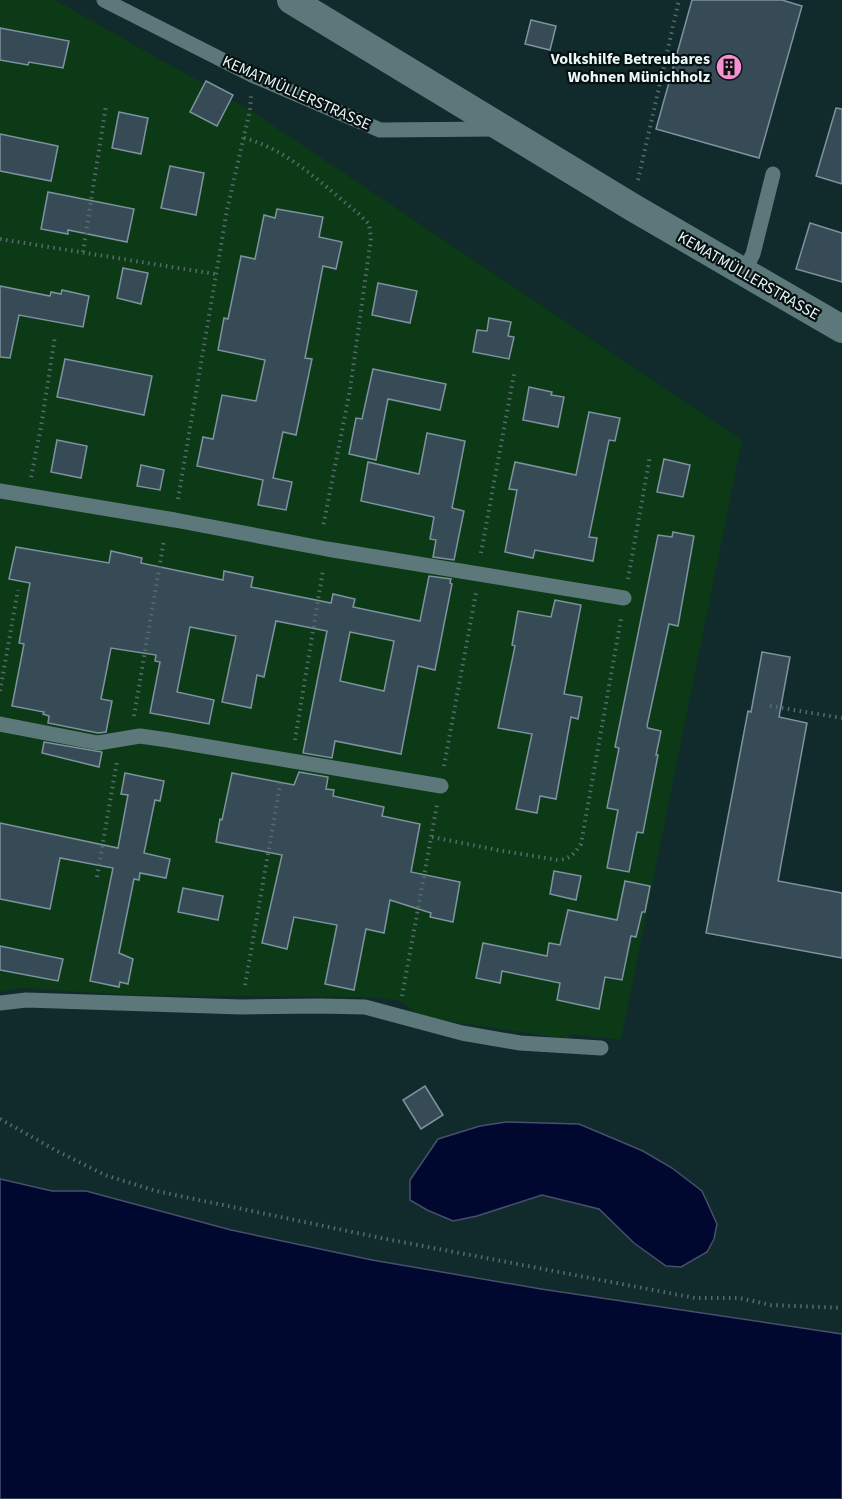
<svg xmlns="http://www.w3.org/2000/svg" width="842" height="1499" font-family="'Source Sans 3',sans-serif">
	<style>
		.green { fill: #0c3a17 }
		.water { fill: #000830; stroke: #46506c; stroke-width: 1.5 }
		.building { fill: #374b56; stroke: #7d939f; stroke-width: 1.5; fill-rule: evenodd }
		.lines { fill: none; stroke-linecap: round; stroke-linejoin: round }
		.path { stroke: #566b6d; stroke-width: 4; stroke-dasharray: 1.5 4.5; stroke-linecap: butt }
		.service { stroke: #5d787a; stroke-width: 15 }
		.minor { stroke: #5d787a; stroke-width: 28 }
		.labels { text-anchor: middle; stroke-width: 4.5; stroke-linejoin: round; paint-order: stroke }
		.poi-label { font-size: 16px; font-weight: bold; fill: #e9f7f8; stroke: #071111; text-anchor: end }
		.street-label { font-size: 16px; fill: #e9f7f8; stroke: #071111 }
	</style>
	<rect width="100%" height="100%" fill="#112a2c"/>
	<path class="green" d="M0 0H55L250 110 742 440 621 1040 570 1034 568 1039 420 1017 401 1001 369 997 127 995 23 988 0 992Z"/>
	<g class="water">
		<path d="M506 1122 579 1124 643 1151 672 1168 702 1191 717 1224 714 1239 707 1252 681 1267 666 1266 634 1243 599 1209 542 1195 477 1216 453 1221 427 1210 410 1200V1180L438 1139 480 1126Z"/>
		<path d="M0 1179 52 1191H86L231 1230 372 1260 541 1289 842 1334V1499H0Z"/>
	</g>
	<g class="building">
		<path d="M692 0H782L802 6 759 158 656 129Z"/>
		<path d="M531 20 556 26 550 50 525 44Z"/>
		<path d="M0 28 69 41 63 68 29 62 28 65 0 60Z"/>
		<path d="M206 81 233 95 217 126 190 112Z"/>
		<path d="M836 108 842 109V184L816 176Z"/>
		<path d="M119 112 148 118 141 154 112 148Z"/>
		<path d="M0 134 58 146 51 181 0 171Z"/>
		<path d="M170 166 204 173 196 215 161 208Z"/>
		<path d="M48 192 134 209 127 242 68 230V234L41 229Z"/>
		<path d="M277 209 323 217 319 237 342 242 336 269 323 266 305 358 312 359 296 435 283 432 273 478 292 482 286 510 258 505 263 480 197 466 203 437 213 439 222 395 256 401 265 360 218 350 224 318 228 319 241 256 255 259 264 215 275 218Z"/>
		<path d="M810 223 842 233V282L796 269Z"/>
		<path d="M123 268 148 273 141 304 117 298Z"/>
		<path d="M378 283 417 291 410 323 372 315Z"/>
		<path d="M0 286 50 296 51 292 61 294 62 290 89 296 83 327 19 315 10 358 0 357Z"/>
		<path d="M489 318 511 322 508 336 514 337 509 359 473 352 477 330 487 331Z"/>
		<path d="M65 359 152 376 144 415 57 397Z"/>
		<path d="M373 369 446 384 440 410 388 399 376 460 349 454 356 418 362 419Z"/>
		<path d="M529 387 552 392 551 395 564 397 558 427 523 420Z"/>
		<path d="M589 412 620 418 615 441 609 440 589 537 597 538 593 561 535 550 533 558 505 552 517 490 509 489 515 462 576 475Z"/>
		<path d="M427 433 465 441 452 508 464 511 454 560 433 557 436 540 430 539 434 517 361 501 368 462 419 474Z"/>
		<path d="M57 440 87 446 81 478 51 472Z"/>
		<path d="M664 459 690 465 683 497 657 492Z"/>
		<path d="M141 465 164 470 160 490 137 486Z"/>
		<path d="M673 532 694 536 678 626 669 624 647 726 648 728 661 731 656 755H658L643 833 637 832 629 872 607 868 618 810 607 808 619 748 615 747 658 535 672 537Z"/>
		<path d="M16 547 109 563 111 551 142 558 141 563 223 580 224 571 253 577 251 587 331 603 333 594 355 599 353 607 420 621 429 576 451 579 450 583 452 584 435 670 418 666 401 754 335 741 332 758 303 753 327 631 276 621 264 677 257 675 251 708 222 702 236 636 190 627 177 692 214 700 209 724 150 713 160 662 155 661 156 655 111 648 101 699 112 701 106 732 98 733 48 723 49 716 43 714 44 712 12 706 24 644 19 643 30 583 9 579ZM350 632 394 641 384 691 340 681Z"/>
		<path d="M555 600 581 605 564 694 582 697 578 719 571 717 556 799 540 796 537 813 516 809 532 734 498 728 515 646 512 645 518 611 551 617Z"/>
		<path d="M762 652 790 657 779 717 807 723 778 881 842 893V958L706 933 748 711 751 712Z"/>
		<path d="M44 742 102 752 99 767 42 753Z"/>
		<path d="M299 772 328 777 326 789 334 790 333 796 384 807 382 816 420 824 411 872 460 882 453 922 430 917 431 913 390 900 384 933 366 929 354 990 325 984 337 925 294 917 287 949 262 943 282 855 216 842 220 819 222 820 232 773 294 785Z"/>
		<path d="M125 773 164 781 160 801 155 800 144 853 170 859 166 878 140 873 139 880 134 879 119 953 133 959 128 984 120 982 119 987 90 981 113 868 60 858 50 909 0 899V823L118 848 128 795 121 794Z"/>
		<path d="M554 871 581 876 576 900 550 894Z"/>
		<path d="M625 881 650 886 645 912H642L636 937 631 936 622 980 605 977 599 1009 557 1000 560 983 502 971 500 983 476 978 483 943 547 956 549 943 560 945 568 910 617 920Z"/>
		<path d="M183 888 223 896 218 920 178 912Z"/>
		<path d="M0 946 63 959 58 981 0 970Z"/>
		<path d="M425 1086 443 1115 421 1129 403 1100Z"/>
	</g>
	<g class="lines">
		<g class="path">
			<path d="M244 138C289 150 323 185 359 214L369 224 371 238 350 390 323 527"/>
			<path d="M638 180 679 0"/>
			<path d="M0 239 215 274"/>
			<path d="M83 252 106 105"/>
			<path d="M31 477 41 427 55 336"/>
			<path d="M178 499 227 210 250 110 251 96"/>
			<path d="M481 553 514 374"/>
			<path d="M628 579 650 456"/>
			<path d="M0 691 18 590"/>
			<path d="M770 706 842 718"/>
			<path d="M134 716 164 540"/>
			<path d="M295 740 323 570"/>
			<path d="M444 766 476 593"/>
			<path d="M432 837 497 850 558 860C570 859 574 854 581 844L621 619"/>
			<path d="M97 877 117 761"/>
			<path d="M245 985 281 780"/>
			<path d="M402 996 437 805"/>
			<path d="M0 1119 57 1151 105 1175 156 1191 381 1238 695 1298H739L771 1305 842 1308"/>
		</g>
		<g class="service">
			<path d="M104 0 252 75 380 130 496 129"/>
			<path d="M744 272 753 254 773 174"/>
			<path d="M0 491 175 520 327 549 624 598"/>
			<path d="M0 724 98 743 140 736 168 740 441 786"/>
			<path d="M0 1003 26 1000 241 1007 319 1006 365 1007 462 1033 520 1043 601 1048"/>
		</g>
		<path class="minor" d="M291 0 632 207 842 329"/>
	</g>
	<defs>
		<symbol id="building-disc" viewBox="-11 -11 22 22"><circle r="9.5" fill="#f590d1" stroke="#071111"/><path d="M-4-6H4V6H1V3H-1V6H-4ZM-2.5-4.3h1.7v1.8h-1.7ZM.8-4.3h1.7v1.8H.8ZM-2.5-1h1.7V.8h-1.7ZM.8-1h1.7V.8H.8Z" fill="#111"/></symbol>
	</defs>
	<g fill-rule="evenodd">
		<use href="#building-disc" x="714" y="52" width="30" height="30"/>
	</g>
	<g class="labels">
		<g class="poi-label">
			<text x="710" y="64">Volkshilfe Betreubares<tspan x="710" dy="18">Wohnen Münichholz</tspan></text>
		</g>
		<g class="street-label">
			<text transform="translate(297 92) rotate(24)" y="6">KEMATMÜLLERSTRASSE</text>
			<text transform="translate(749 275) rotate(30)" y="6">KEMATMÜLLERSTRASSE</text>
		</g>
	</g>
</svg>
